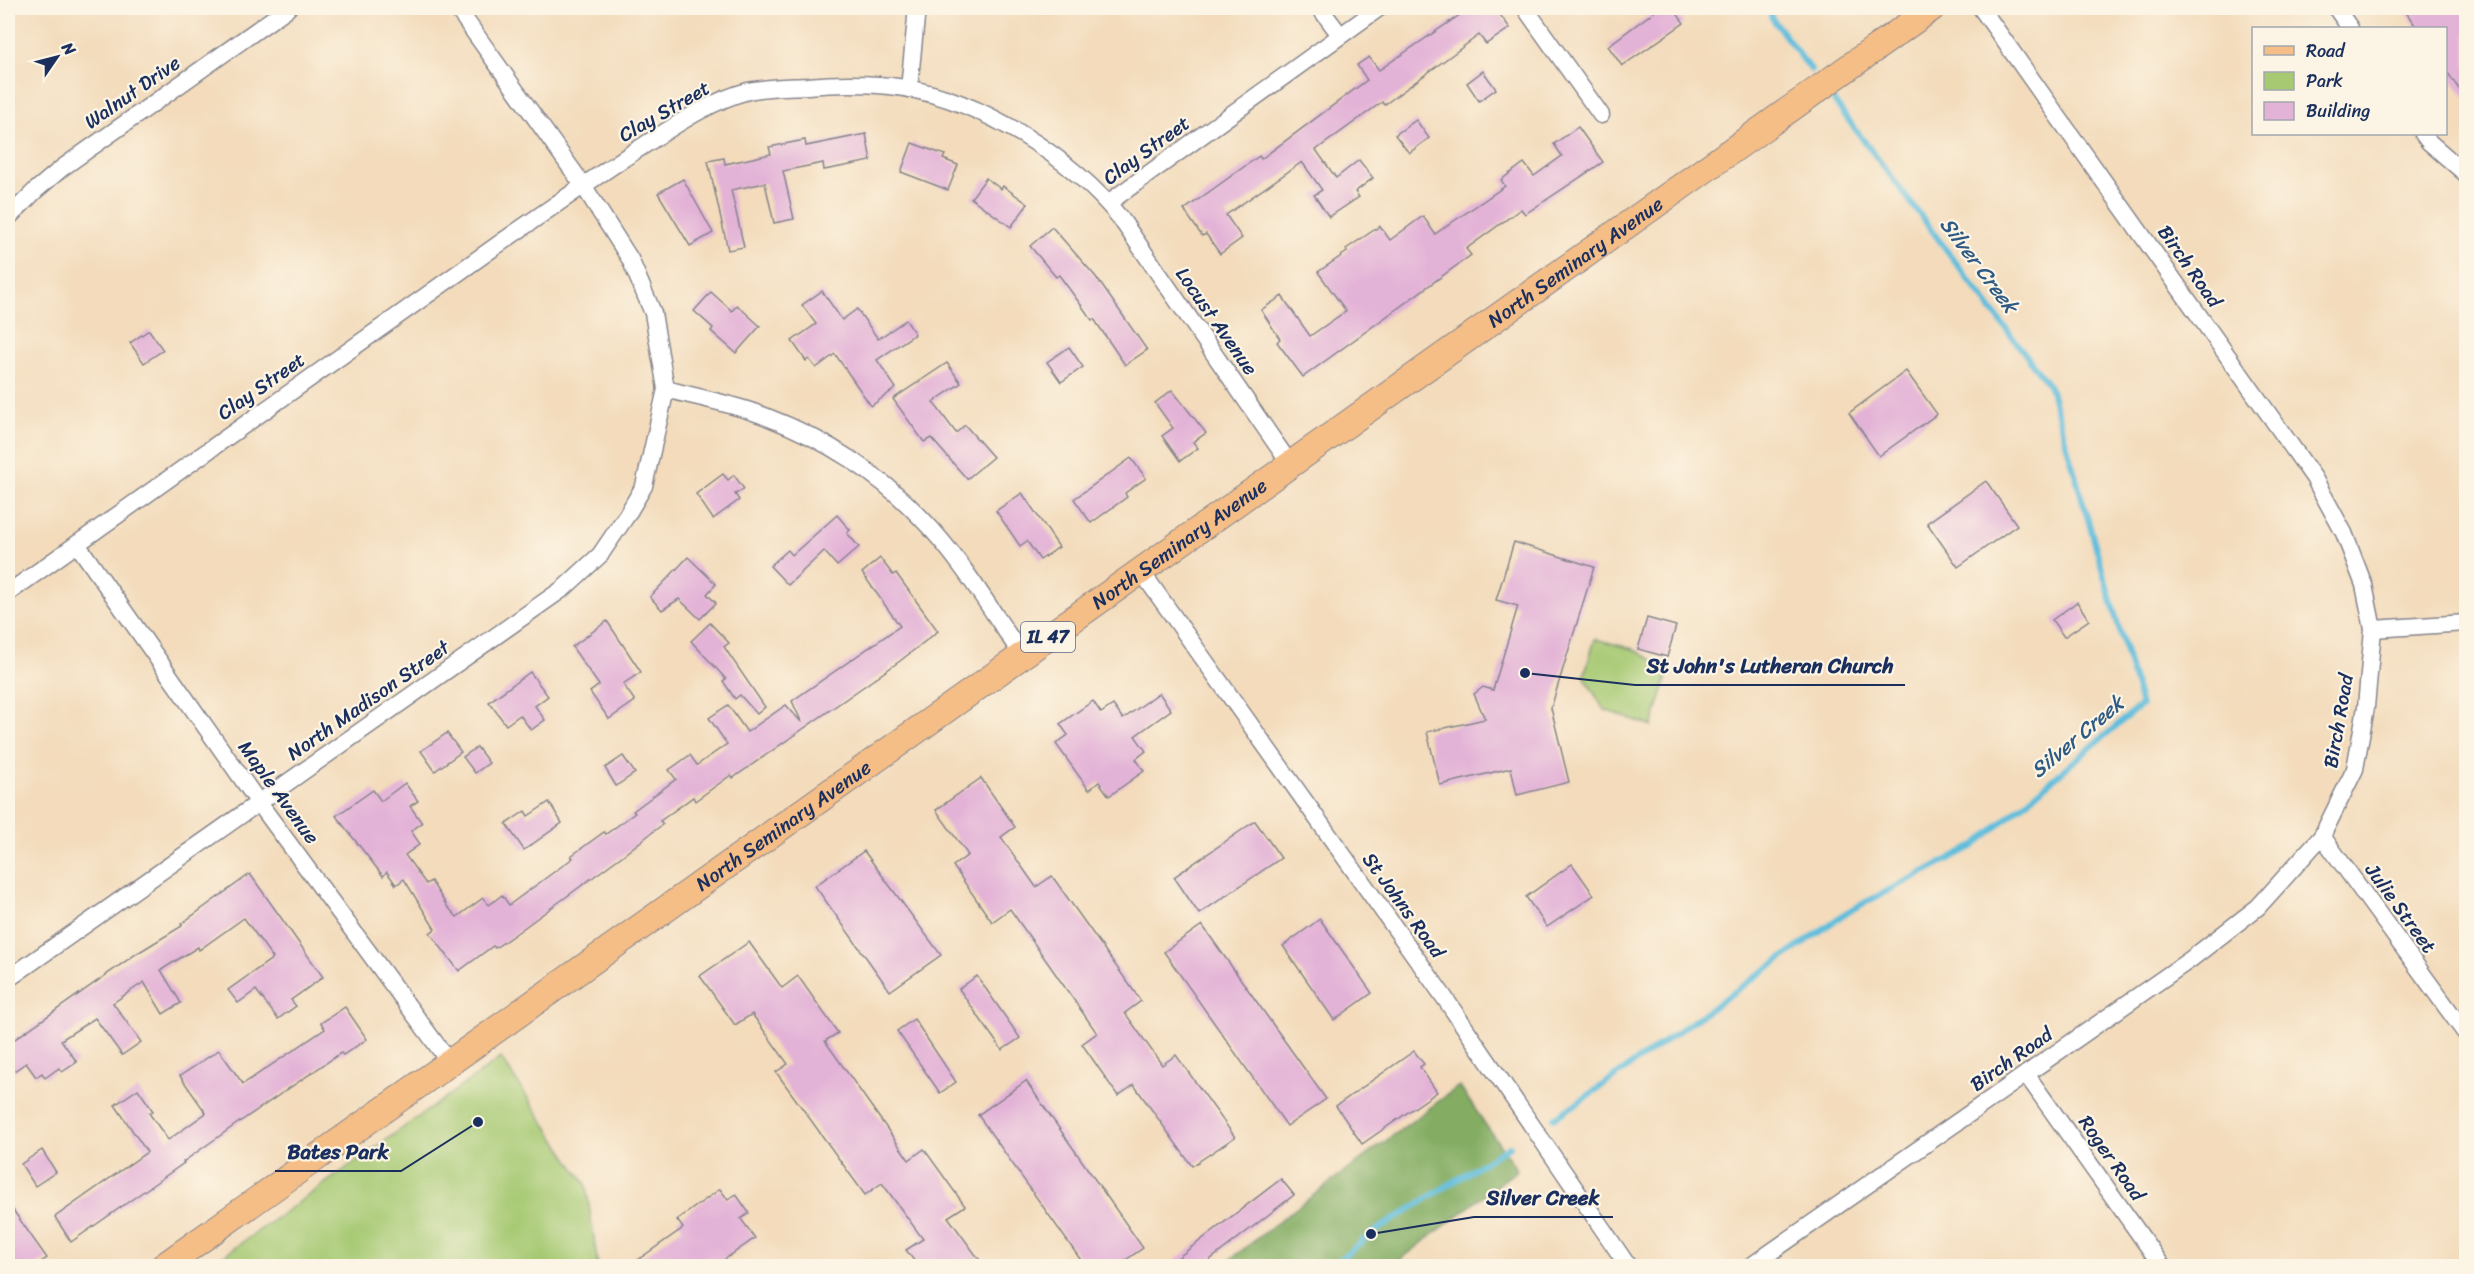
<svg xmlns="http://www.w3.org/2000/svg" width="2474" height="1274" font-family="Sriracha,sans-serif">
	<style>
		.green { fill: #a6c972; stroke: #607c68; stroke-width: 1.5 }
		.forest { fill: #84ad64; stroke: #506e61; stroke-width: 1.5 }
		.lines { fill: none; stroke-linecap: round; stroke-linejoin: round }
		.stream { stroke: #5ebddc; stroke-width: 6 }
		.building { fill: #e3b2d7 }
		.street-casing { stroke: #87858c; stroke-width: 19 }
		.primary-casing { stroke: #87858c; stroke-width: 28 }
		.street { stroke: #fff; stroke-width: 16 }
		.primary { stroke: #f6be87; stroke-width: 26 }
		.labels { text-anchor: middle; stroke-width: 4.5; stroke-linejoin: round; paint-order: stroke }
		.shield { fill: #fcf5e5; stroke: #5e6a86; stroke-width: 1.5 }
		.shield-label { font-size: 18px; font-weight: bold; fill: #1b2f5e }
		.street-label { font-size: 20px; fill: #1b2f5e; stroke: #fcf5e5 }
		.water-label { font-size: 21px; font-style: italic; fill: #2f5a84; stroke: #fcf5e5 }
		.leader { fill: none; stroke: #1b2f5e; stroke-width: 2 }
		.callout-dot { fill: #1b2f5e; stroke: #fcf5e5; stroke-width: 2 }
		.callout-label { font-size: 21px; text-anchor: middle; font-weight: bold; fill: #1b2f5e; stroke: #fcf5e5; stroke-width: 4.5; stroke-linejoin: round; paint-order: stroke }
	</style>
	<rect width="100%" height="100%" fill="#fcf5e5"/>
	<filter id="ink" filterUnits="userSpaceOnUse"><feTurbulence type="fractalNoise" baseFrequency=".0167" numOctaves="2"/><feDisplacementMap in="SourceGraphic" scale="12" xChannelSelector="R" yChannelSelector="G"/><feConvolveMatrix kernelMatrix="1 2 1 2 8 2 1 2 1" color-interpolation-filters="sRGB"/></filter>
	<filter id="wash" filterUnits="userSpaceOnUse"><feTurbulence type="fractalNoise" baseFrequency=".008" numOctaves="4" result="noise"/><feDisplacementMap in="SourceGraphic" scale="24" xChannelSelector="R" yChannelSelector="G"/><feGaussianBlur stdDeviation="1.35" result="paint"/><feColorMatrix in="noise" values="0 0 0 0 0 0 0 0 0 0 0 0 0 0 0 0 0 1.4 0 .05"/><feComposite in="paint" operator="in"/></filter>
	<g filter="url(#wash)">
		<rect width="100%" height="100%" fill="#f3dbbb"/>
		<g class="green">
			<path d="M1595 639 1633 649 1669 670 1652 726 1604 710 1584 676Z"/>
			<path d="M501 1058 586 1185 598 1266H209Z"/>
		</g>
		<path class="forest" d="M1459 1086 1517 1170 1392 1266H1222L1291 1212Z"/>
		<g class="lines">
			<g class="stream">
				<path d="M1771 8V17L1811 70"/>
				<path d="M1554 1118 1579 1102 1847 912 1974 846 2141 705 2050 387 1834 101"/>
				<path d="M1332 1266 1371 1234 1510 1146"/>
			</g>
		</g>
		<g id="blocks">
			<g class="building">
				<path d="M1470 8H1495L1510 28 1486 44 1479 35 1384 105 1382 102 1316 150 1336 178 1359 160 1373 178 1355 192 1359 197 1329 217 1314 195 1322 190 1302 162 1226 215 1242 238 1220 254 1206 234 1202 236 1184 210 1259 156 1261 159 1367 80 1357 65 1369 57 1379 70Z"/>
				<path d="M1659 8H1673L1684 23 1622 66 1608 46Z"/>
				<path d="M2403 8H2466V99L2445 69V28H2417Z"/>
				<path d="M1483 71 1496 89 1479 101 1467 83Z"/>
				<path d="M1416 120 1429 138 1409 153 1395 135Z"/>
				<path d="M1578 127 1603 162 1525 214 1521 209 1466 249 1471 255 1303 377 1277 342 1280 339 1261 310 1282 296 1310 336 1346 311 1318 272 1347 252 1346 249 1380 226 1390 240 1423 216 1435 234 1505 186 1501 180 1524 163 1534 176 1562 156 1554 144Z"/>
				<path d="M866 134 871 161 824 170 823 163 783 171 794 219 774 223 765 183 731 190 744 247 728 250 708 161 724 158 725 164 771 154 769 147 805 140 806 146Z"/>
				<path d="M912 143 945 155 943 159 958 165 948 190 901 172Z"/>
				<path d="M986 178 1001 189 1003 186 1028 204 1011 227 971 198Z"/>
				<path d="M683 179 713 233 690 246 658 193Z"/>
				<path d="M1052 227 1096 277 1147 350 1125 365 1094 319 1092 320 1059 275 1056 277 1030 246Z"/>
				<path d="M822 291 842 320 857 309 878 339 906 320 915 334 877 360 896 388 871 406 835 354 816 368 809 359 806 361 792 341 816 324 802 305Z"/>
				<path d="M711 292 732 311 737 305 760 326 736 353 711 331 713 328 694 311Z"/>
				<path d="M149 330 163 350 144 363 130 343Z"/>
				<path d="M1069 347 1083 367 1061 382 1047 362Z"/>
				<path d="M947 363 961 383 933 402 956 433 965 425 993 457 967 479 931 438 924 442 893 399Z"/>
				<path d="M1906 371 1937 414 1879 456 1849 413Z"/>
				<path d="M1172 390 1206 433 1193 442 1198 448 1180 461 1162 436 1173 428 1155 403Z"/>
				<path d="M1131 458 1146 478 1125 493 1127 497 1091 523 1074 499Z"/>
				<path d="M723 474 728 480 734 475 744 489 735 494 739 500 713 519 696 494Z"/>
				<path d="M1986 481 2017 525 1958 567 1927 523Z"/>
				<path d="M1022 493 1059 547 1040 560 1027 541 1020 546 996 511Z"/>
				<path d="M837 515 850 530 847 533 859 547 837 566 824 551 788 585 770 566 788 550 792 555Z"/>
				<path d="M1514 542 1594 567 1551 708 1569 782 1517 795 1511 768 1440 785 1427 732 1485 719 1474 694 1483 687 1493 690 1518 606 1496 600Z"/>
				<path d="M688 557 716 584 707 594 716 603 700 619 679 599 662 610 650 597Z"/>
				<path d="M880 558 893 575 896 573 938 631 900 661 733 778 731 775 695 801 693 797 660 821 663 824 622 856 514 935 495 948 493 946 459 971 430 933 435 929 404 879 396 885 387 872 383 876 336 816 373 790 381 801 405 783 418 801 410 806 422 823 411 831 420 844 405 855 426 884 431 881 447 906 457 917 483 898 489 905 502 895 509 905 573 858 571 856 604 832 606 834 635 813 633 811 676 779 669 770 690 755 697 765 727 744 709 718 728 705 747 732 786 705 802 723 792 701 900 626 862 573Z"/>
				<path d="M2077 602 2089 620 2064 637 2052 620Z"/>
				<path d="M1647 618 1676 626 1667 657 1638 649Z"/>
				<path d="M607 621 641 672 623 684 635 701 609 719 590 692 599 685 572 647Z"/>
				<path d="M710 623 729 643 724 647 765 707 757 714 740 695 735 699 723 681 726 679 691 641Z"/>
				<path d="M530 672 548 696 535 706 545 720 531 730 520 715 506 725 489 702Z"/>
				<path d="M1159 693 1171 710 1135 736 1146 751 1136 759 1144 771 1109 796 1099 782 1089 790 1056 744 1068 735 1060 724 1093 701 1101 713 1113 705 1123 719Z"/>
				<path d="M447 733 461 752 435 771 421 751Z"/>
				<path d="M477 747 489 763 475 773 463 757Z"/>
				<path d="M623 756 635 773 616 786 605 768Z"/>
				<path d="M981 778 1015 827 1001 837 1036 887 1052 876 1141 1001 1125 1013 1162 1065 1176 1055 1235 1137 1192 1166 1134 1085 1118 1096 1082 1044 1097 1033 1010 909 992 922 953 866 968 855 936 810Z"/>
				<path d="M549 802 562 823 524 850 506 824 525 811 528 816Z"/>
				<path d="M1255 821 1281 858 1199 914 1174 877Z"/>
				<path d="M864 851 941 955 890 991 815 886Z"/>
				<path d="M1572 864 1594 895 1547 927 1526 897Z"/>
				<path d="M250 874 323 977 291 1000 296 1006 278 1019 256 990 238 1003 228 990 273 958 244 918 199 950 198 947 161 970 181 1003 163 1014 144 982 113 1003 141 1042 122 1055 95 1018 61 1040 77 1062 62 1072 59 1068 45 1078 42 1073 36 1077 26 1063 8 1075V1044L136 954 182 926 181 924Z"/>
				<path d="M1320 919 1372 993 1334 1020 1283 946Z"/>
				<path d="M1202 925 1326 1099 1287 1126 1164 952Z"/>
				<path d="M749 942 782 988 798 976 838 1033 825 1041 909 1160 924 1149 965 1206 948 1217 984 1266H918L906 1250 923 1239 882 1183 865 1195 776 1072 788 1064 752 1014 735 1025 700 976Z"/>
				<path d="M977 976 1020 1038 1002 1050 959 989Z"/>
				<path d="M345 1007 367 1039 343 1055 341 1053 235 1125 183 1162 184 1163 71 1242 55 1217 147 1152 115 1105 138 1089 153 1111 149 1113 168 1140 206 1113 180 1076 219 1050 243 1084 325 1029 321 1023Z"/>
				<path d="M914 1019 956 1082 940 1093 897 1031Z"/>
				<path d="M1414 1051 1424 1064 1420 1067 1437 1092 1362 1144 1336 1106Z"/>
				<path d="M1026 1081 1143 1248 1117 1266H1085L978 1115Z"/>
				<path d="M42 1150 56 1172 35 1186 21 1164Z"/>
				<path d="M1281 1179 1294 1195 1202 1266H1167Z"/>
				<path d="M720 1189 728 1200 736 1194 749 1213 741 1219 755 1238 715 1266H629L683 1228 677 1220Z"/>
				<path d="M8 1203 47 1258 35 1266H8Z"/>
			</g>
		</g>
	</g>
	<g filter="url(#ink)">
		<use href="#blocks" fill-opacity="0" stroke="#87858c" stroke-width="1.5"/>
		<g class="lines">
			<defs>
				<g id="street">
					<path d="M457 8 583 185 630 259 653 313 666 389C699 398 735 404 767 417 825 439 880 474 922 519 961 559 990 609 1022 655"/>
					<path d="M1320 8 1340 35"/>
					<path d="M1525 8 1601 115"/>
					<path d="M2336 8 2350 28"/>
					<path d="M909 89 917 8"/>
					<path d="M2423 134 2429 142 2466 174"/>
					<path d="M1108 203 1379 8"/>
					<path d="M8 218 36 190 62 168 288 8"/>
					<path d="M77 544 259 803 450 1063"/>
					<path d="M1141 571 1444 997 1628 1266"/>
					<path d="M8 593C171 478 333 361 496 246 545 212 593 178 643 146 676 125 710 101 748 91 767 87 788 87 807 86 840 83 873 83 905 88 983 101 1072 158 1121 219L1290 464"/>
					<path d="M2373 629 2466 623"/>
					<path d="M2322 836 2466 1034"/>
					<path d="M8 979 564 588 600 555 627 515 644 486 666 389"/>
					<path d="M2026 1074 2162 1266"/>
					<path d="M1751 1266 2191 959 2258 907 2322 836 2355 769 2366 707 2373 629 2364 585 2344 533 2314 478 1981 8"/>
				</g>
				<g id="primary">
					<path id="s1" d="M164 1266 1932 8"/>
				</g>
			</defs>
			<use href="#street" class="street-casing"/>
			<use href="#primary" class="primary-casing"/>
			<use href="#street" class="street"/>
			<use href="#primary" class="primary"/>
		</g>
	</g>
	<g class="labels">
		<rect class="shield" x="1021" y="622" width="54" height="30" rx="4.5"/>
		<g class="shield-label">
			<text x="1048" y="643">IL 47</text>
		</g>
		<g class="street-label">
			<text transform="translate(132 92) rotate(-35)" y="7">Walnut Drive</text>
			<text transform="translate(664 111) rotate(-30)" y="7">Clay Street</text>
			<text transform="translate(1146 150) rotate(-36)" y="7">Clay Street</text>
			<text dy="7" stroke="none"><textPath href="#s1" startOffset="1732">North Seminary Avenue</textPath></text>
			<text transform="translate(2190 266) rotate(55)" y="7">Birch Road</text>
			<text transform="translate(1217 321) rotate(55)" y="7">Locust Avenue</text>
			<text transform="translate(261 386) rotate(-35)" y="7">Clay Street</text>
			<text dy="7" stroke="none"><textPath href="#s1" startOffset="1246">North Seminary Avenue</textPath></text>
			<text transform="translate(368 700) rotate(-35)" y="7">North Madison Street</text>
			<text transform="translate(2338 721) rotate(-80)" y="7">Birch Road</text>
			<text transform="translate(279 792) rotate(54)" y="7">Maple Avenue</text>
			<text dy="7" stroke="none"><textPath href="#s1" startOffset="760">North Seminary Avenue</textPath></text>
			<text transform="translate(1404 905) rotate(54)" y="7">St Johns Road</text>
			<text transform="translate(2401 908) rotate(54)" y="7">Julie Street</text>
			<text transform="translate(2011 1059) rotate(-35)" y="7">Birch Road</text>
			<text transform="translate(2112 1158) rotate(55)" y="7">Roger Road</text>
		</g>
		<g class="water-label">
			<text transform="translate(1979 265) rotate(53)" y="7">Silver Creek</text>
			<text transform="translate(2077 737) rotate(-40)" y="7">Silver Creek</text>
		</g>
	</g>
	<path class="leader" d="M1525 673L1635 685H1905M478 1122L401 1171H275M1371 1234L1474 1217H1613"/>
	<g class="callout-dot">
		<circle cx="1525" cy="673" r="6"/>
		<circle cx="478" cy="1122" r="6"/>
		<circle cx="1371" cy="1234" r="6"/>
	</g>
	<g class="callout-label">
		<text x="1770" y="673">St John's Lutheran Church</text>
		<text x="338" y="1159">Bates Park</text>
		<text x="1543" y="1205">Silver Creek</text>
	</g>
	<rect width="2474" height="1274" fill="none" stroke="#fcf5e5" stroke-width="30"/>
	<rect x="2252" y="27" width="195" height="108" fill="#fcf5e5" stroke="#a2a6af" stroke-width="1.5"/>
	<rect x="2264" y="46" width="30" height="9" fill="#f6be87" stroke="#a2a6af" stroke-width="1.5"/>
	<text x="2306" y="57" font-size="18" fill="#1b2f5e">Road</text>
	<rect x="2264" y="72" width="30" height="18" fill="#a6c972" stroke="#a2a6af" stroke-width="1.5"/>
	<text x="2306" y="87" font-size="18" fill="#1b2f5e">Park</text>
	<rect x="2264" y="102" width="30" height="18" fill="#e3b2d7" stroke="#a2a6af" stroke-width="1.5"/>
	<text x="2306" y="117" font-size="18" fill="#1b2f5e">Building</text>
	<g transform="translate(57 57) rotate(55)" stroke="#fcf5e5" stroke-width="4.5" paint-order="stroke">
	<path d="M0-4.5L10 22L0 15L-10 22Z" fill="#1b2f5e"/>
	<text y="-9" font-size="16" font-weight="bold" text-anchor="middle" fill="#1b2f5e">N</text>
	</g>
</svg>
